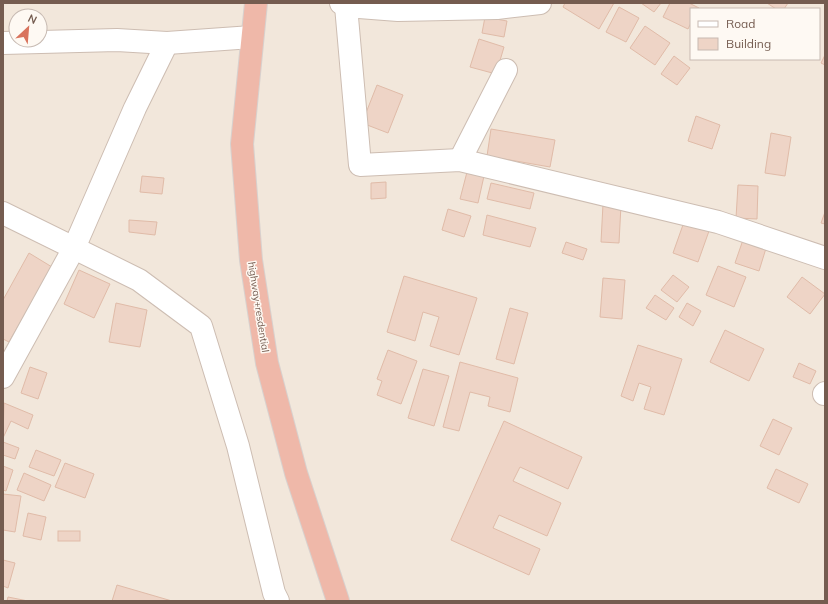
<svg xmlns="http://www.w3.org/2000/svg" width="828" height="604" font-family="Mulish,sans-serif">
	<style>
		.residential { fill: #f2e7db; fill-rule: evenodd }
		.building { fill: #eed4c6; stroke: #e0bba8 }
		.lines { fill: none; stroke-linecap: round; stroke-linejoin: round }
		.street-casing { stroke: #cdbdb2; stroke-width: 24 }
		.highway-casing { stroke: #d8d1ce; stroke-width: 24 }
		.street { stroke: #fff; stroke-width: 22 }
		.highway { stroke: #efb8a9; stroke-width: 22 }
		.labels { text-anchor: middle; stroke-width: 3; stroke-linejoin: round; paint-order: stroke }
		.street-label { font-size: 10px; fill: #755c50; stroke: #fef9f3 }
	</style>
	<rect width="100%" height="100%" fill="#fbf5ec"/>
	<path class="residential" d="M3 3H825V601H3ZM691 9H819V59H691ZM16 16H40V40H16Z"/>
	<g class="building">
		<path d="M565 3H614L599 29 563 7Z"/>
		<path d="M641 3H661L654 12Z"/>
		<path d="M670 3H689L699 8 691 9V23L688 29 663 17Z"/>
		<path d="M767 3H788L784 9H776Z"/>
		<path d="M619 7 639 18 626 42 606 32Z"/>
		<path d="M485 17 507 21 504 37 482 33Z"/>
		<path d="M645 26 670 43 655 65 630 48Z"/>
		<path d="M479 39 504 47 496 74 470 67Z"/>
		<path d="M825 55V65L821 63Z"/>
		<path d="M674 56 690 68 677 85 661 74Z"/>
		<path d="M377 85 403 95 388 133 362 123Z"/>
		<path d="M696 116 720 125 712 149 688 141Z"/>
		<path d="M491 129 555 140 550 167 487 156Z"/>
		<path d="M771 133 791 137 785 176 765 173Z"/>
		<path d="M467 172 484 176 478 203 460 199Z"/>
		<path d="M142 176 164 178 162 194 140 192Z"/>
		<path d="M386 182V198L371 199V183Z"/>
		<path d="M491 183 534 193 530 209 487 199Z"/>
		<path d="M738 185 758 186 757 219 736 218Z"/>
		<path d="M603 204 621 205 619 243 601 242Z"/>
		<path d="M448 209 471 216 464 237 442 230Z"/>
		<path d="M825 212V224L821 223Z"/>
		<path d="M487 215 536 228 530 247 483 235Z"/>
		<path d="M129 220 157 222 155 235 129 232Z"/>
		<path d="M684 222 709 231 698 262 673 253Z"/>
		<path d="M744 237 767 245 759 271 735 263Z"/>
		<path d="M566 242 587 249 583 260 562 253Z"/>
		<path d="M29 253 52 267 9 342 3 339V300Z"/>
		<path d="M718 266 746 277 734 307 706 295Z"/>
		<path d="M79 270 110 284 94 318 64 304Z"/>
		<path d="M673 275 689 287 677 302 661 290Z"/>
		<path d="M404 276 477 298 459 355 430 346 439 317 423 312 415 341 387 332Z"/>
		<path d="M802 277 825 294 810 314 787 297Z"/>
		<path d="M603 278 625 280 622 319 600 317Z"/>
		<path d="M655 295 674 308 666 320 646 308Z"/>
		<path d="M116 303 147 310 140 347 109 342Z"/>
		<path d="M687 303 701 311 693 326 679 317Z"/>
		<path d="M510 308 528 313 514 364 496 359Z"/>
		<path d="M725 330 764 349 749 381 710 362Z"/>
		<path d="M638 345 682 359 664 415 644 409 651 387 639 383 633 401 621 396Z"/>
		<path d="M388 350 417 361 401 404 377 395 382 381 377 379Z"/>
		<path d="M460 362 518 378 510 412 488 406 490 397 470 392 459 431 443 427Z"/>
		<path d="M799 363 816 371 810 384 793 377Z"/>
		<path d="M30 367 47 373 38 399 21 393Z"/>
		<path d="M423 369 449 376 434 426 408 418Z"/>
		<path d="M4 403 33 415 28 429 11 421 3 438Z"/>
		<path d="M773 419 792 428 779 455 760 446Z"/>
		<path d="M504 421 582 457 568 489 520 467 513 481 561 503 547 536 499 515 493 528 540 549 529 575 451 540Z"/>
		<path d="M3 442 19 448 15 459 3 455Z"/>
		<path d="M36 450 61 460 54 476 29 467Z"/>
		<path d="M65 463 94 474 85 498 55 487Z"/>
		<path d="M3 466 13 470 6 491 3 490Z"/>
		<path d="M776 469 808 484 799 503 767 488Z"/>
		<path d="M24 473 51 485 44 501 17 490Z"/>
		<path d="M3 494 21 496 15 532 3 530Z"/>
		<path d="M28 513 46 517 41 540 23 536Z"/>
		<rect x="58" y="531" width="22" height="10"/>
		<path d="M3 560 15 563 8 588 3 586Z"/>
		<path d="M117 585 172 601H112Z"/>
		<path d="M8 597 28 601H7Z"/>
	</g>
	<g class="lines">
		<defs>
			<g id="street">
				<path d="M341 3 346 6 398 10 497 8 540 3"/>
				<path d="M346 6 360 165 460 160 718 222 825 258"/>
				<path d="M3 43 117 40 167 43 252 37"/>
				<path d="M460 160 506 70"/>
				<path d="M3 213 139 280 201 326 238 446 274 593 278 601"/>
				<path d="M3 377 74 248 135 108 167 43"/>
				<path d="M824 394 825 393"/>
			</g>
			<path id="highway" d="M256 3 242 144 251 260 267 363 296 473 338 601"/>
		</defs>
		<use href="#street" class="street-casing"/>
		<use href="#highway" class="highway-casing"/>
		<use href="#street" class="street"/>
		<use href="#highway" class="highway"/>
	</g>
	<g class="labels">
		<g class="street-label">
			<text transform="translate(259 307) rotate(81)" y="4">highway+resdential</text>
		</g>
	</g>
	<rect width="828" height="604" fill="none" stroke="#755c50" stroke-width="8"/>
	<rect x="690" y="8" width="130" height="52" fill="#fef9f3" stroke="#c7bab2"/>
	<rect x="698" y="21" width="20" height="6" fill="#ffffff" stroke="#c7bab2"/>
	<text x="726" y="28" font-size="12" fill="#755c50">Road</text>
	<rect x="698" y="38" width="20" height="12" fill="#eed4c6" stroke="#c7bab2"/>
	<text x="726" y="48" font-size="12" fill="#755c50">Building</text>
	<g transform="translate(28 28) rotate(26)"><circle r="19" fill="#fef9f3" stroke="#c7bab2"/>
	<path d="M0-3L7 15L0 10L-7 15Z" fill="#d9735d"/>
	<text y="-6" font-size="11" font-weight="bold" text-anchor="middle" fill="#755c50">N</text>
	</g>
</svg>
